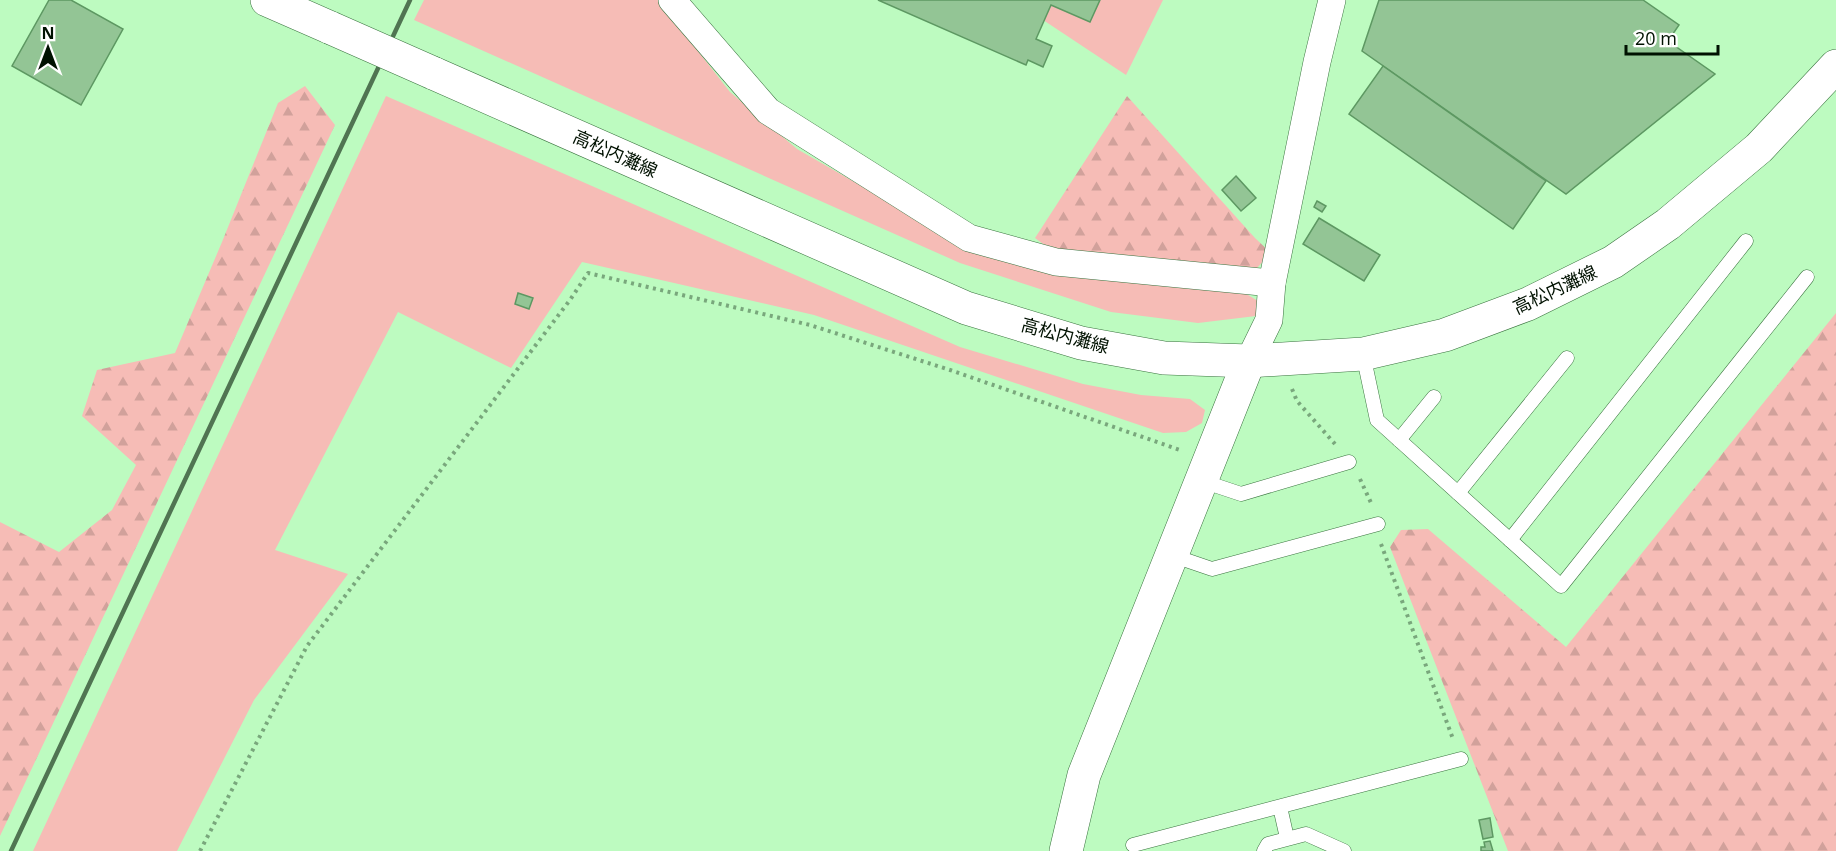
<svg xmlns="http://www.w3.org/2000/svg" width="1836" height="851" font-family="'Open Sans','Noto Sans JP',sans-serif">
	<style>
		.green { fill: #f6bcb6 }
		.forest { fill: url(#forest-firs) }
		.building { fill: #93c595; stroke: #5d9862; stroke-width: 1.5 }
		.lines { fill: none; stroke-linecap: round; stroke-linejoin: round }
		.service-casing { stroke: #3a733f; stroke-width: 15 }
		.minor-casing { stroke: #3a733f; stroke-width: 28 }
		.tertiary-casing { stroke: #3a733f; stroke-width: 34 }
		.secondary-casing { stroke: #3a733f; stroke-width: 34 }
		.path { stroke: #79a77c; stroke-width: 4; stroke-dasharray: 3 4.5; stroke-linecap: butt }
		.service { stroke: #fff; stroke-width: 14 }
		.minor { stroke: #fff; stroke-width: 27 }
		.tertiary { stroke: #fff; stroke-width: 33 }
		.secondary { stroke: #fff; stroke-width: 33 }
		.rail { stroke: #507452; stroke-width: 4.5 }
		.secondary-bridge-casing { stroke: #3a733f; stroke-width: 34; stroke-linecap: butt }
		.secondary-bridge { stroke: #fff; stroke-width: 33 }
		.labels { text-anchor: middle; stroke-width: 5; stroke-linejoin: round; paint-order: stroke }
		.street-label { font-size: 18px; fill: #001101; stroke: #fff }
	</style>
	<defs>
		<pattern id="forest-firs" width="22" height="20" patternUnits="userSpaceOnUse" patternTransform="scale(1.5)"><rect width="22" height="20" fill="#f6bcb6"/><path d="M5 1l3.5 6h-7zM16 11l3.5 6h-7z" fill="#d1a19b"/></pattern>
	</defs>
	<rect width="100%" height="100%" fill="#bdfbc0"/>
	<g class="green">
		<path d="M424 0H658L730 92 797 149 938 230 1235 287 1258 301 1256 316 1198 323 1111 312 960 263 414 20Z"/>
		<path d="M1013 0H1163L1126 75Z"/>
		<path d="M386 96 960 347 1083 384 1141 395 1190 399 1205 410 1202 423 1186 432 1163 433 814 315 582 262 511 368 398 312 275 550 348 574 254 700 177 851H33Z"/>
	</g>
	<g class="forest">
		<path d="M305 86 335 125 0 836V522L59 552 112 510 136 465 82 416 97 370 175 353 222 242 278 103Z"/>
		<path d="M1127 96 1255 238 1271 253 1256 269 1062 258 1035 238Z"/>
		<path d="M1836 313V851H1508L1390 547 1401 530 1428 529 1566 647Z"/>
	</g>
	<g class="building">
		<path d="M49 0H71L123 29 81 105 12 66Z"/>
		<path d="M878 0H1100L1090 22 1051 5 1036 39 1052 46 1043 67 1028 60 1026 65Z"/>
		<path d="M1379 0H1643L1679 25 1668 41 1715 74 1566 194 1362 51Z"/>
		<path d="M1383 66 1546 181 1513 229 1349 114Z"/>
		<path d="M1236 176 1256 198 1241 211 1222 190Z"/>
		<path d="M1317 201 1326 206 1322 212 1314 207Z"/>
		<path d="M1319 218 1380 255 1364 281 1303 244Z"/>
		<path d="M518 293 533 298 529 309 515 304Z"/>
		<path d="M1490 818 1493 837 1483 839 1479 820Z"/>
		<path d="M1490 841 1493 851H1481V847H1485L1484 842Z"/>
	</g>
	<g class="lines">
		<defs>
			<g id="service">
				<path d="M1363 354 1377 420 1561 586 1807 277"/>
				<path d="M1399 440 1434 397"/>
				<path d="M1202 481 1241 494 1349 462"/>
				<path d="M1458 493 1567 358"/>
				<path d="M1510 540 1746 241"/>
				<path d="M1171 555 1212 569 1378 524"/>
				<path d="M1280 807 1287 838"/>
				<path d="M1133 845 1461 759"/>
				<path d="M1264 851 1268 844 1306 834 1344 851"/>
			</g>
			<g id="minor">
				<path d="M672 0 768 111 969 238 1056 262 1272 283"/>
				<path d="M1249 361 1269 320 1272 283 1317 62 1332 0"/>
			</g>
			<path id="tertiary" d="M1066 851 1084 775 1249 361"/>
			<g id="secondary">
				<path d="M267 0 331 28"/>
				<path d="M433 73 966 308 1081 343 1164 358 1249 361 1363 354 1445 335 1528 304 1613 262 1668 224 1759 148 1836 66"/>
			</g>
		</defs>
		<use href="#service" class="service-casing"/>
		<use href="#minor" class="minor-casing"/>
		<use href="#tertiary" class="tertiary-casing"/>
		<use href="#secondary" class="secondary-casing"/>
		<g class="path">
			<path d="M1292 389 1297 401 1335 444"/>
			<path d="M1360 479 1372 505"/>
			<path d="M1381 544 1453 739"/>
			<path d="M200 851 307 646 570 300 588 273 810 325 950 370 1180 450"/>
		</g>
		<use href="#service" class="service"/>
		<use href="#minor" class="minor"/>
		<use href="#tertiary" class="tertiary"/>
		<use href="#secondary" class="secondary"/>
		<path class="rail" d="M11 851 410 0"/>
		<defs>
			<path id="secondary-bridge" d="M331 28 433 73"/>
		</defs>
		<use href="#secondary-bridge" class="secondary-bridge-casing"/>
		<use href="#secondary-bridge" class="secondary-bridge"/>
	</g>
	<g class="labels">
		<g class="street-label">
			<text transform="translate(615 154) rotate(24)" y="6">高松内灘線</text>
			<text transform="translate(1555 290) rotate(-25)" y="6">高松内灘線</text>
			<text transform="translate(1065 336) rotate(15)" y="6">高松内灘線</text>
		</g>
	</g>
	<g transform="translate(48 48)" stroke="#ffffff" stroke-width="4.5" paint-order="stroke">
	<path d="M0-4.5L10 22L0 15L-10 22Z" fill="#001101"/>
	<text y="-9" font-size="16" font-weight="bold" text-anchor="middle" fill="#001101">N</text>
	</g>
	<path d="M1626 45v9h92v-9" fill="none" stroke="#001101" stroke-width="3"/>
	<text x="1635" y="45" font-size="18" fill="#001101" stroke="#ffffff" stroke-width="4.5" paint-order="stroke">20 m</text>
</svg>
